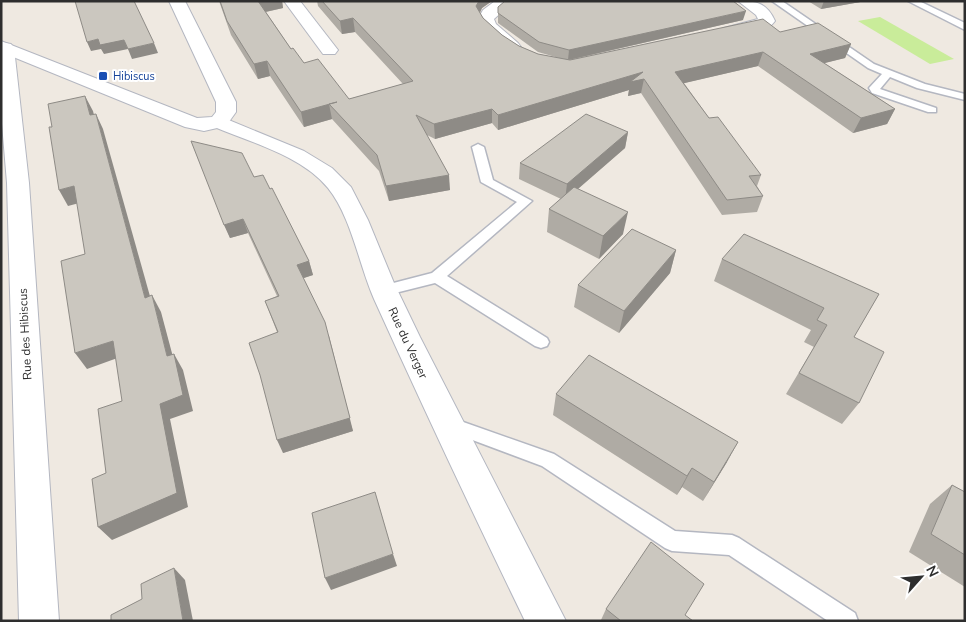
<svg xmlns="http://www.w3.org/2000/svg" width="966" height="622" font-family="'Nunito Sans',sans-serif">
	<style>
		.pitch { fill: #c9ec9a }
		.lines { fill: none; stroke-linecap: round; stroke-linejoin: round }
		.service-casing { stroke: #b4b7c1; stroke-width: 3 }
		.minor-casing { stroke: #b4b7c1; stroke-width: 2 }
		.tertiary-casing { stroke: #b4b7c1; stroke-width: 2 }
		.secondary-casing { stroke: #b4b7c1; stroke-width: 2 }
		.service { fill: #fff; fill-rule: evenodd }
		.minor { fill: #fff; fill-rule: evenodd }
		.tertiary { fill: #fff; fill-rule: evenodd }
		.secondary { fill: #fff; fill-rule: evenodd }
		.wall { fill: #afaba4 }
		.shaded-wall { fill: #8e8b86 }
		.building { fill: #cbc7bf; stroke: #8e8b86 }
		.transit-dot { fill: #1a4fb4; stroke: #fff; stroke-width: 2 }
		.labels { text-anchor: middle; stroke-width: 4; stroke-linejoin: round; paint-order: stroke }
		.far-transit-label { font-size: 11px; fill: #164399; stroke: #fff; text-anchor: start }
		.street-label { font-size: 12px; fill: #2e2e2e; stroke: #fff }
	</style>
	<rect width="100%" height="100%" fill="#efe9e1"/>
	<path class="pitch" d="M880 17 954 59 930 64 858 21Z"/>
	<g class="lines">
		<defs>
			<g id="service">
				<path d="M772 1H782L874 64 925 84 965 94V100L917 88 890 77 880 89 936 108V112H928L872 93 869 88 882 74 868 68Z"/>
				<path d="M908 1H919L965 23V30Z"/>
				<path d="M478 144 484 147 493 180 532 201 447 276 547 338 549 342 547 346 541 348 535 346 435 283 383 296 378 295 376 291 378 287 432 273 517 202 481 182 472 147Z"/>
				<path d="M449 417 554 454 675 531 732 535 739 538 855 613 858 621H828L729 555 672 551 665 548 542 466 443 429 440 424 443 419Z"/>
			</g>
			<g id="minor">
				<path d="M284 1H300L338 50 335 54H323Z"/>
				<path d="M495 1H514L494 19 496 24 518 43 521 47 518 51H506L482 29 478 19 483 10Z"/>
				<path d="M738 1C757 1 767 3 775 21 767 33 737 39 724 36L722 32 724 28 758 19 756 15Z"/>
				<path d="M5 43 11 44 14 48 29 183 59 621H19L7 183 1 112V44Z"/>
			</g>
			<path id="tertiary" d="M219 116 304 151 332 168 351 187 368 220 394 283 420 337 566 621H525C473 514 423 407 374 299 359 265 351 216 328 188 301 155 249 142 212 126L209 122 212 118Z"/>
			<path id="secondary" d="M169 1H185L236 102V112L226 126 204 131 185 127 1 52V41L197 118 212 117 216 112V102Z"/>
		</defs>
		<use href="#service" class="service-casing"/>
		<use href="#minor" class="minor-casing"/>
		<use href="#tertiary" class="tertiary-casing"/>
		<use href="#secondary" class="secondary-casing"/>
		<use href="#service" class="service"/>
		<use href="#minor" class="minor"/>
		<use href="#tertiary" class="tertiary"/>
		<use href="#secondary" class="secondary"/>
	</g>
	<g class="wall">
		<path d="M219 1H282L283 8 266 12 291 49 304 63 349 99 403 84 355 32 342 34 318 6 317 1H492L482 8 480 13 483 18 502 35 519 46 538 54 559 58 538 52 498 23V7L743 20 574 59 780 32 851 44 845 58 824 63 895 109 887 124 853 133 758 66 684 83 709 118 761 175 757 186 763 196 757 212 722 215 641 93 628 96 629 90 498 130 492 123 435 139 427 135 450 190 389 201 379 171 332 119 304 127 270 76 258 79 231 35Z"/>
		<path d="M808 1H866L821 9Z"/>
		<path d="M628 132 625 148 578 189 623 234 599 259 547 232 549 209 561 199 519 179 520 163Z"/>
		<path d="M191 141 254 177 270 189 309 261 313 275 303 278 353 431 283 453 277 332 265 301 277 296 248 233 230 238Z"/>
		<path d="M676 250 670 273 619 333 574 307 578 285Z"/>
		<path d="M722 259 879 294 854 337 859 403 842 424 786 394 814 347 804 342 811 330 714 281Z"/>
		<path d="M556 394 727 462 703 501 682 487 677 495 553 415Z"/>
		<path d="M952 485 965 492V587L909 552 930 504Z"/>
		<path d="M606 609 685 615 693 621H602L601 620Z"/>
	</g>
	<g class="shaded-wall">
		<path d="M258 1H282L283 8 260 13Z"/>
		<path d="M479 1H492L482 8 476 20V6Z"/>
		<path d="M824 1H866L821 9Z"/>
		<path d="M746 11 743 20 568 60 569 50Z"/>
		<path d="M353 18 355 32 342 34 340 21Z"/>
		<path d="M98 39 124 40 128 49 104 54 101 49 91 51 87 42Z"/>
		<path d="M154 43 158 53 132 59 128 49Z"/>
		<path d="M851 44 845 58 805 68 810 54Z"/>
		<path d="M763 52 758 66 672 86 675 72Z"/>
		<path d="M267 61 270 76 258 79 254 64Z"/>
		<path d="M643 72 644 79 641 93 628 96 629 90 498 130V115Z"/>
		<path d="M85 96 93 111 98 131 90 115Z"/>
		<path d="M329 104 332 119 304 127 301 112Z"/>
		<path d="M492 109V123L435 139 434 124Z"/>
		<path d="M895 109 887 124 853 133 861 118Z"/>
		<path d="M96 114 103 129 155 314 145 298Z"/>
		<path d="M628 132 625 148 565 200 567 184Z"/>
		<path d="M449 175 450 190 389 201 386 186Z"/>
		<path d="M74 186 83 202 68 206 59 190Z"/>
		<path d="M628 212 623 234 599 259 603 236Z"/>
		<path d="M243 219 248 233 230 238 224 225Z"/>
		<path d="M676 250 670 273 619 333 624 311Z"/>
		<path d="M309 261 313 275 301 279 297 265Z"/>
		<path d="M152 295 161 312 177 372 167 356Z"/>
		<path d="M329 336 353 431 283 453 277 440Z"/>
		<path d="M113 341 123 356 87 369 75 353Z"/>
		<path d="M174 354 183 370 193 411 170 419 188 507 112 540 98 527 160 404Z"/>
		<path d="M738 442 727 462 703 501 714 482Z"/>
		<path d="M692 468 682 487 677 495 687 476Z"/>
		<path d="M393 554 397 566 331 590 325 578Z"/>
		<path d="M174 568 185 580 193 621H183Z"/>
	</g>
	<g class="building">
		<path d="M75 1H134L154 43 128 49 124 40 100 45 98 39 87 42Z"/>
		<path d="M220 1H258L291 49 293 48 304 63 318 59 349 99 413 81 353 18 340 21 322 1H479L476 6 483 18 502 35 519 46 538 54 570 60 763 19 780 32 818 23 851 44 810 54 895 109 861 118 763 52 675 72 709 118 718 117 761 175 749 176 763 196 727 200 644 79 630 82 643 72 498 115 492 109 434 124 416 115 449 175 386 186 377 155 329 104 337 102 301 112 267 61 254 64 227 21Z"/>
		<path d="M505 1H733L746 11 569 50 539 42 498 13V7Z"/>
		<path d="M85 96 90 115 96 114 145 298 152 295 167 356 174 354 183 395 160 404 177 493 98 527 92 479 106 473 98 409 122 401 113 341 75 353 61 261 85 254 74 186 59 190 49 127H52L48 104Z"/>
		<path d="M586 114 628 132 567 184 520 163Z"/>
		<path d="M191 141 242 153 254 177 263 175 270 189 272 188 309 261 297 265 325 322 350 418 277 440 260 375 249 343 278 332 265 301 279 296 243 219 224 225Z"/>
		<path d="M574 187 628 212 603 236 549 209Z"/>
		<path d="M632 229 676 250 624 311 578 285Z"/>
		<path d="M744 234 879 294 854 337 884 352 859 403 799 373 827 325 817 320 824 308 722 259Z"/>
		<path d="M589 355 738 442 714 482 692 468 687 476 556 394Z"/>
		<path d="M952 485 965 492V555L931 534Z"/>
		<path d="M375 492 393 554 325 578 312 513Z"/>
		<path d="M651 542 704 584 685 615 693 621H621L606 609Z"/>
		<path d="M174 568 183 621H111V615L142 599 141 584Z"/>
	</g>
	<rect class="transit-dot" x="98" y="71" width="10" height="10" rx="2.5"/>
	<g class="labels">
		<g class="far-transit-label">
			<text x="113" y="80">Hibiscus</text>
		</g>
		<g class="street-label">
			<text transform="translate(25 334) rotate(-93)" y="4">Rue des Hibiscus</text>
			<text transform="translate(408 343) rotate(65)" y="4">Rue du Verger</text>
		</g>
	</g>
	<rect width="966" height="622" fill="none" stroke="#2e2e2e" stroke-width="5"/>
	<g transform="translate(921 577) rotate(63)" stroke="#ffffff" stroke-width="4" paint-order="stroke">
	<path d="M0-4L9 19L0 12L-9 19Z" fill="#2e2e2e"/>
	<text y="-8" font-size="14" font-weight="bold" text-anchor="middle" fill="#2e2e2e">N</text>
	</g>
</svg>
